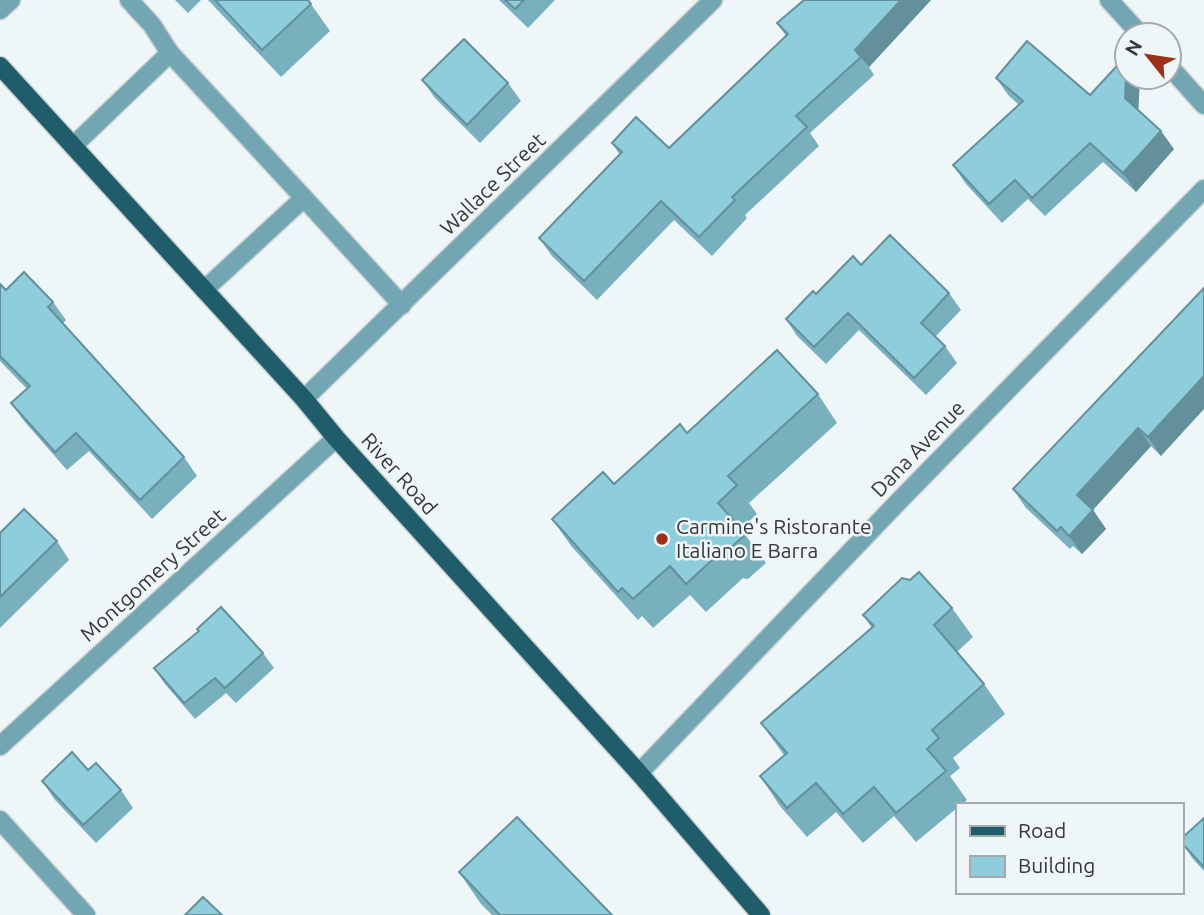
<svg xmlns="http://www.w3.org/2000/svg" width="1204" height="915" font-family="Ubuntu,sans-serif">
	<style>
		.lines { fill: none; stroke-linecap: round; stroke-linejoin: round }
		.minor-casing { stroke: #cad0d2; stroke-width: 21 }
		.major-casing { stroke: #cad0d2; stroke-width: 21 }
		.minor { stroke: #72a6b2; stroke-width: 18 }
		.major { stroke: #205d6b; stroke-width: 18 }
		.wall { fill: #79b0bd }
		.shaded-wall { fill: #63909a }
		.building { fill: #8dcddc; stroke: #63909a; stroke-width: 2 }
		.poi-dot { fill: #9a3219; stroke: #eff6f8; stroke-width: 2.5 }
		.labels { text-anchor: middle; stroke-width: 5; stroke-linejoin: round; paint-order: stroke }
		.street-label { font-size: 21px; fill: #353839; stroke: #eff6f8 }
		.poi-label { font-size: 21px; fill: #353839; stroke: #eff6f8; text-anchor: start }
	</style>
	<rect width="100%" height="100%" fill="#eff6f8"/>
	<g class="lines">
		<defs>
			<g id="minor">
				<path d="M129 0 152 25 170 53"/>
				<path d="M1109 0 1141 35"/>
				<path d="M0 10 11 0"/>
				<path d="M1169 66 1204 105"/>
				<path d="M73 146 170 53 304 198"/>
				<path d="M204 290 304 198 402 305"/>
				<path d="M304 399 713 0"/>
				<path d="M0 746 336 438"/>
				<path d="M639 773 900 500 1204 189"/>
				<path d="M0 820 86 915"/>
			</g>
			<path id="major" d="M0 66 304 399 336 438 639 773 761 915"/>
		</defs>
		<use href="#minor" class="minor-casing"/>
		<use href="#major" class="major-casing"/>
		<use href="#minor" class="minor"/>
		<use href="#major" class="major"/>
	</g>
	<g class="wall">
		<path d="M175 0H201L188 13Z"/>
		<path d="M208 0H308L330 31 281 77Z"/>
		<path d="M499 0H555L528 28Z"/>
		<path d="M804 0H931L869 67 874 75 810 133 819 146 745 215 747 218 712 256 674 220 597 300 552 256 539 238 620 155 612 143 669 148 786 36 777 23Z"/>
		<path d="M1140 77 1138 110 1174 149 1136 192 1103 162 1045 216 1028 199 1002 223 966 184 953 165 1019 105 1009 96 996 78 1090 95Z"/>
		<path d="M422 80 508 83 521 101 480 143 435 98Z"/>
		<path d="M861 265 949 293 961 310 935 337 945 346 957 363 926 395 859 330 826 364 797 336 786 319 816 294Z"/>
		<path d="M0 284 6 290 53 302 66 320 63 323 184 457 197 476 152 519 89 451 67 470 24 421 11 403 27 389 0 361Z"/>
		<path d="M1204 288 1161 456 1151 446 1093 510 1106 529 1082 554 1073 546 1070 549 1026 508 1013 489Z"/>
		<path d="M818 394 837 423 749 503 757 514 741 529 766 563 748 579 743 578 706 612 690 595 653 628 642 616 638 620 572 547 552 519 614 484 687 433Z"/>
		<path d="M0 533 57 541 69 560 0 628Z"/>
		<path d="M952 608 973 637 957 652 984 684 1005 714 953 758 960 768 950 776 967 800 961 805H957V808L916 842 894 816 863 843 836 812 807 837 780 806 760 776 784 755 761 723 872 628 863 615Z"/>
		<path d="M263 653 274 668 236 703 226 693 195 719 165 684 154 668Z"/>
		<path d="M88 770 121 790 133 808 96 843 55 800 42 781Z"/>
		<path d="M1204 818V871L1193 859 1181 842Z"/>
		<path d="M459 872 612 915H492L481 904Z"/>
	</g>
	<g class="shaded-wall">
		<path d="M901 0H931L869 67 855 50Z"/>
		<path d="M1127 65V77H1140L1138 116 1125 98Z"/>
		<path d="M1161 131 1174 149 1136 192 1123 173Z"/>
		<path d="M1204 376V409L1161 456 1148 437Z"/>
		<path d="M1138 428 1151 446 1090 513 1077 495Z"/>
		<path d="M1093 510 1106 529 1082 554 1069 536Z"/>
	</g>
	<g class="building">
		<path d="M215 0H308L311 4 262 50Z"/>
		<path d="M505 0H524L515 9Z"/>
		<path d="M804 0H901L855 50 861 57 796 116 807 127 732 197 735 200 699 237 661 201 584 281 539 238 622 152 612 143 636 117 669 148 788 34 777 23Z"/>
		<path d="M464 39 508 83 467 125 422 80Z"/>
		<path d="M1027 41 1090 95 1127 55 1125 98 1161 131 1123 173 1090 143 1032 198 1015 180 989 204 953 165 1023 101 996 78Z"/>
		<path d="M890 235 949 293 921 323 945 346 914 378 848 313 814 347 786 319 813 291 816 294 853 256 861 265Z"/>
		<path d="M24 272 53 302 48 307 184 457 140 500 76 433 55 452 11 403 30 386 0 356V284L6 290Z"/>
		<path d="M1204 288V376L1148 437 1138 428 1077 495 1093 510 1069 536 1061 527 1057 531 1013 489Z"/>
		<path d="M777 350 818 394 728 476 737 485 718 503 746 534 728 550H723L686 584 670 566 633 599 622 588 618 592 552 519 603 472 614 484 680 424 687 433Z"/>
		<path d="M24 509 57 541 0 597V533Z"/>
		<path d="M919 572 952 608 934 625 984 684 932 730 939 738 927 749 946 771 896 813 874 787 843 814 816 783 787 808 760 776 787 753 761 723 874 626 863 615 902 578 910 580Z"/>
		<path d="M221 607 263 653 225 688 215 678 184 703 154 668 199 631 197 629Z"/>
		<path d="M72 752 88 770 96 763 121 790 83 825 42 781Z"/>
		<path d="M517 817 612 915H500L459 872Z"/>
		<path d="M1204 818V867L1181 842V839Z"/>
		<path d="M203 897 222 915H185Z"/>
	</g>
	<circle class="poi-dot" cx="662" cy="539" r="7"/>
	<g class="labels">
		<g class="street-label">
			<text transform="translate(493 184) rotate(-44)" y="7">Wallace Street</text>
			<text transform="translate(918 449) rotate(-46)" y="7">Dana Avenue</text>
			<text transform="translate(399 474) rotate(48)" y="7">River Road</text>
			<text transform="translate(153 575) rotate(-42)" y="7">Montgomery Street</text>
		</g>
		<g class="poi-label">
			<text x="676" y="534">Carmine's Ristorante<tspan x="676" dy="24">Italiano E Barra</tspan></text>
		</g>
	</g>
	<rect x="956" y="803" width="228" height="91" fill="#eff6f8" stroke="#a5aaac" stroke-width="2"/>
	<rect x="970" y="826" width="35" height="10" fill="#205d6b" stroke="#a5aaac" stroke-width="2"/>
	<text x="1018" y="838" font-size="21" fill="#353839">Road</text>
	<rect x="970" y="856" width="35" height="21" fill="#8dcddc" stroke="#a5aaac" stroke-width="2"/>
	<text x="1018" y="873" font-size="21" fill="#353839">Building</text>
	<g transform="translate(1148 56) rotate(300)"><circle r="33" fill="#eff6f8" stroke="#a5aaac" stroke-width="2"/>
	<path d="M0-5L12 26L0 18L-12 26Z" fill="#9a3219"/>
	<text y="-10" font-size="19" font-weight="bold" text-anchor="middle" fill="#353839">N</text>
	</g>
</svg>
